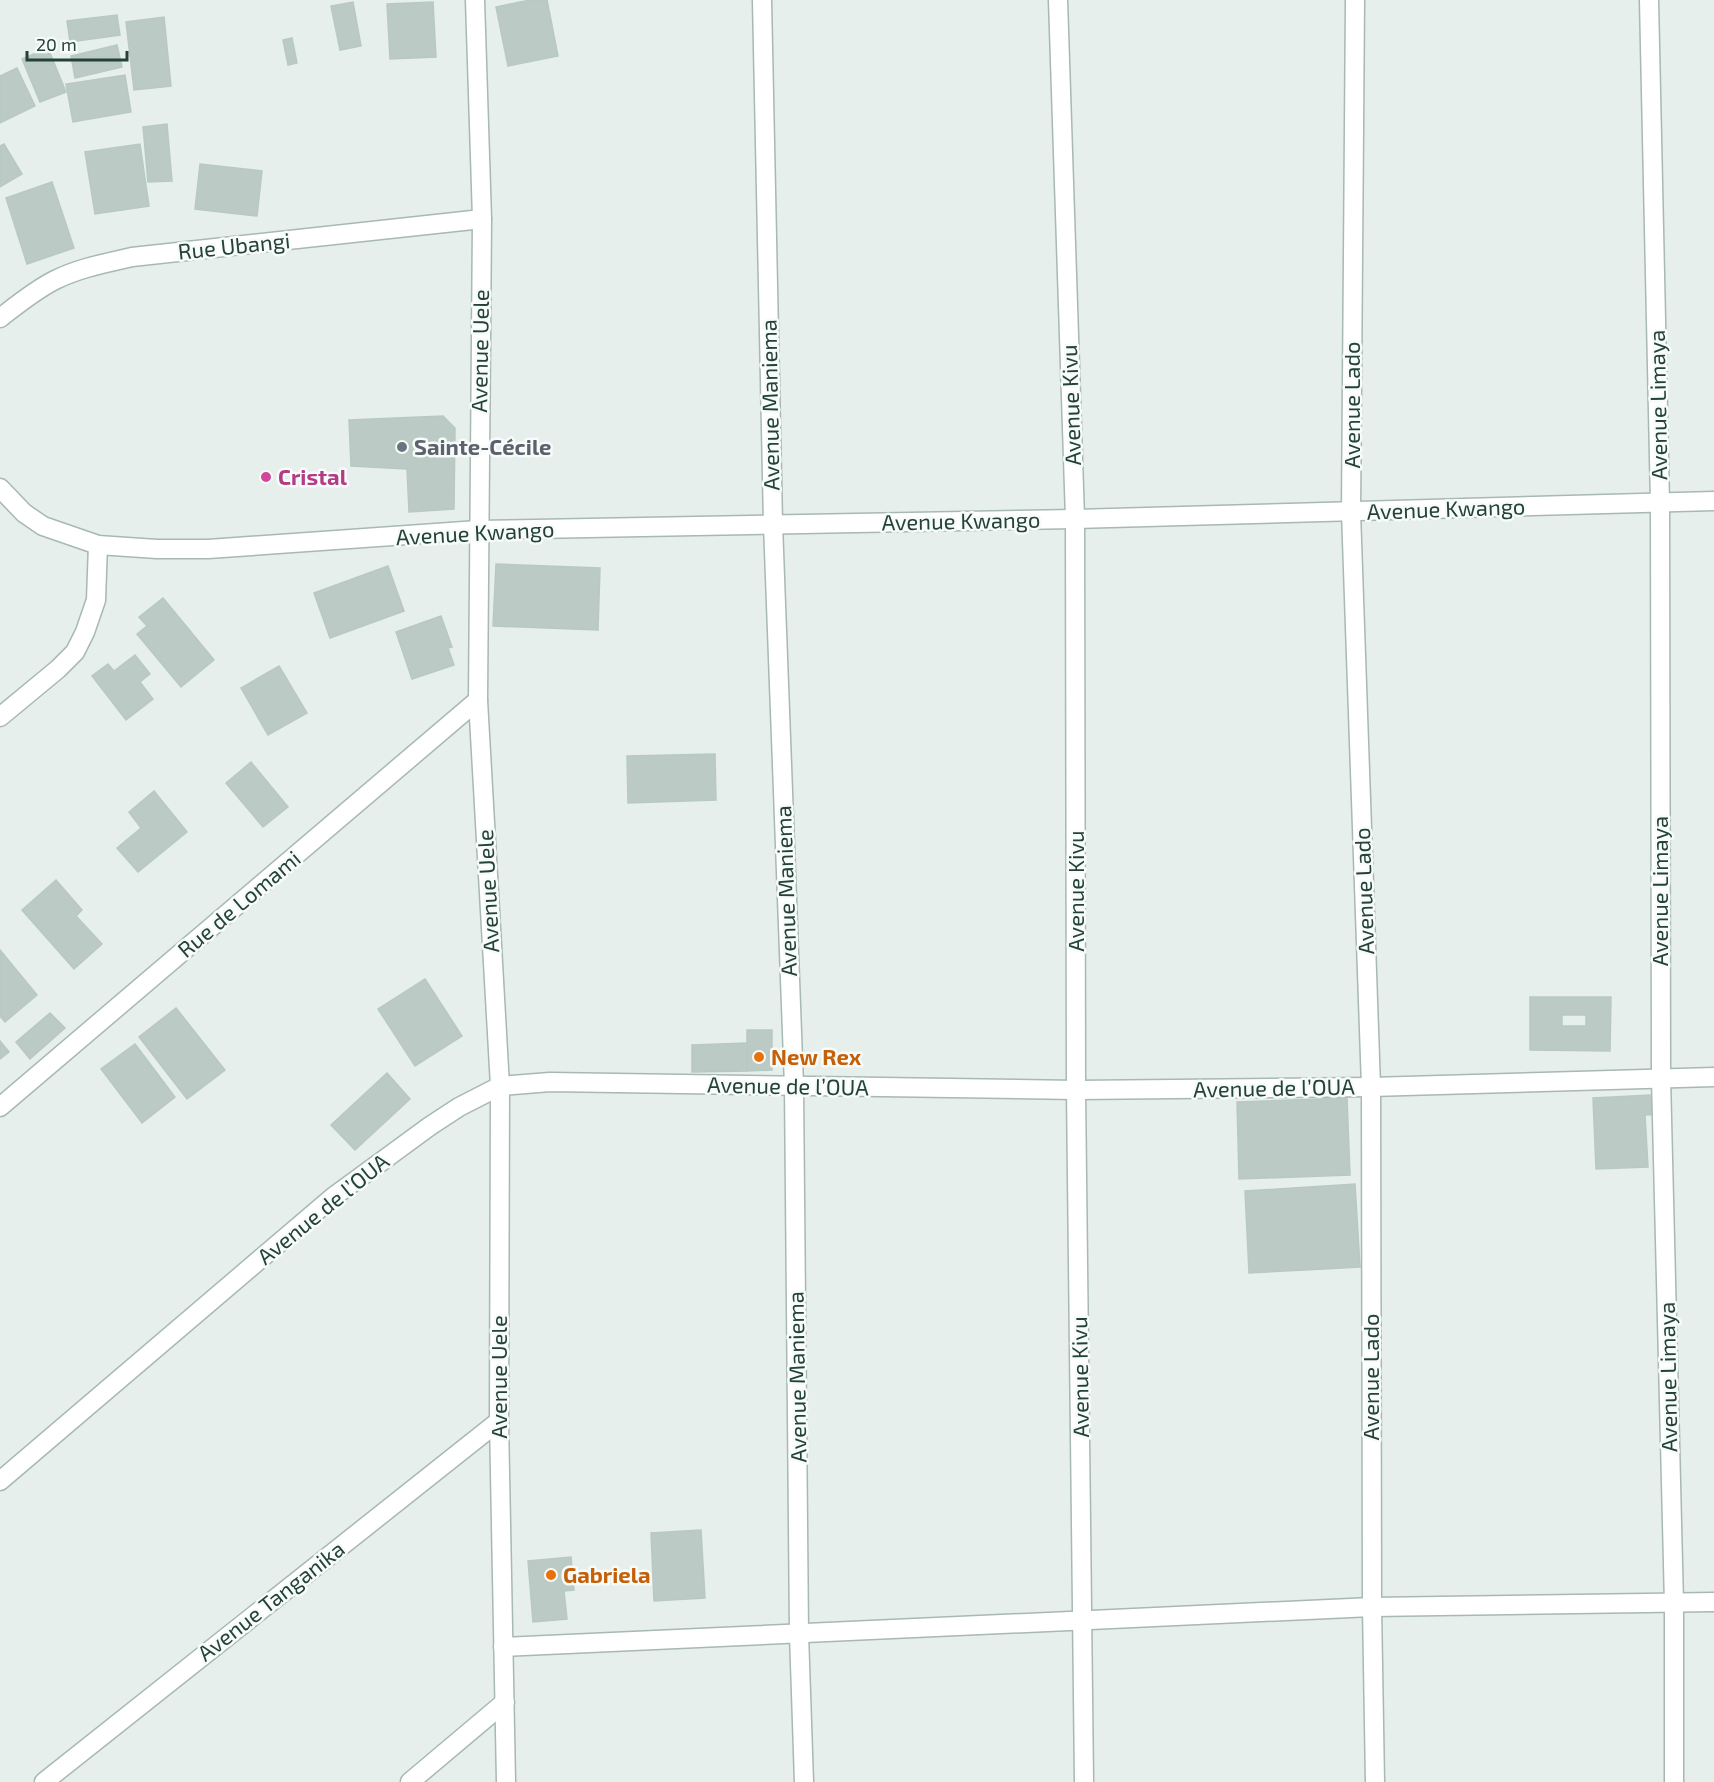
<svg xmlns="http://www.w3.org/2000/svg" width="1714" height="1782" font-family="'Exo 2',sans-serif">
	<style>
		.building { fill: #bbcac4; stroke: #b8c9c2; stroke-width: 1.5; fill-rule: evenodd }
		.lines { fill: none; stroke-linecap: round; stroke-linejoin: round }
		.minor-casing { stroke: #a8b8b2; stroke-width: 21 }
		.tertiary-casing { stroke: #a8b8b2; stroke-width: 21 }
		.minor { stroke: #fff; stroke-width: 18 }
		.tertiary { stroke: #fff; stroke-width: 18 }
		.worship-dot { fill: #6b7280; stroke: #f7fbf9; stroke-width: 2 }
		.hotel-dot { fill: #d1479c; stroke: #f7fbf9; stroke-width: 2 }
		.food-dot { fill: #e8710a; stroke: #f7fbf9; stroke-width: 2 }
		.labels { text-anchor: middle; stroke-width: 5; stroke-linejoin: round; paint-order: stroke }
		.street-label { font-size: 22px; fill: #24423a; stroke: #f7fbf9 }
		.worship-label { font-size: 22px; font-weight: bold; fill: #5b616d; stroke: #f7fbf9; text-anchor: start }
		.hotel-label { font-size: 22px; font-weight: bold; fill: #b23c85; stroke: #f7fbf9; text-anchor: start }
		.food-label { font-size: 22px; font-weight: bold; fill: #c56008; stroke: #f7fbf9; text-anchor: start }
	</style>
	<rect width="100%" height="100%" fill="#e6efeb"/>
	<g class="building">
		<path d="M530 0H547L558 56 508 66 496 7Z"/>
		<path d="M353 2 361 46 340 50 331 6Z"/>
		<path d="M433 2 436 57 390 59 387 4Z"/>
		<path d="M117 15 120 35 70 42 67 21Z"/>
		<path d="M164 17 171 86 134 90 126 22Z"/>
		<path d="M292 38 297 63 288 65 283 40Z"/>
		<path d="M117 45 122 67 75 78 71 56Z"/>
		<path d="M48 48 66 92 40 102 22 59Z"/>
		<path d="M17 68 35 106 0 123V76Z"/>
		<path d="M125 75 131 112 73 122 66 84Z"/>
		<path d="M167 124 172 181 148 182 143 127Z"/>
		<path d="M4 144 22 174 0 187V146Z"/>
		<path d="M140 144 149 206 95 214 85 152Z"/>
		<path d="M200 164 262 171 257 216 195 209Z"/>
		<path d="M52 182 74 248 27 264 6 198Z"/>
		<path d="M443 416 455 428 454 509 409 512 407 469 351 466 349 420Z"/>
		<path d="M496 564 600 568 598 630 493 626Z"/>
		<path d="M388 566 404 611 330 638 314 593Z"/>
		<path d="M163 598 214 660 181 687 137 634 147 626 139 617Z"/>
		<path d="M441 616 452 647 448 648 454 665 412 679 396 632Z"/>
		<path d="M135 655 150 674 140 682 153 699 126 720 92 676 108 664 114 671Z"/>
		<path d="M279 666 307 713 268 735 241 688Z"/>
		<path d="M715 754 716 800 628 803 627 756Z"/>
		<path d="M251 762 288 807 263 827 226 783Z"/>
		<path d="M154 791 187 832 138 872 117 848 141 828 129 812Z"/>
		<path d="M56 880 82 910 76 916 102 944 74 969 22 910Z"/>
		<path d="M0 950 37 995 5 1022 0 1016Z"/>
		<path d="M425 979 462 1036 415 1066 378 1009Z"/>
		<path d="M1530 997H1611L1610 1051 1530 1050ZM1562 1015H1586V1026H1562Z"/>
		<path d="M176 1008 225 1070 187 1099 139 1037Z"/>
		<path d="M50 1013 65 1028 30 1059 16 1042Z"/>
		<path d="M747 1030H772V1070L747 1071Z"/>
		<path d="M0 1041 9 1052 0 1059Z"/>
		<path d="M747 1043V1071L692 1072V1045Z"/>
		<path d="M135 1044 175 1097 142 1123 101 1069Z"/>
		<path d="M387 1073 410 1099 355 1150 331 1125Z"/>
		<path d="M1651 1095 1662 1114 1645 1115 1648 1167 1596 1169 1593 1098Z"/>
		<path d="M1347 1098 1350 1175 1239 1179 1237 1102Z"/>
		<path d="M1355 1184 1360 1267 1249 1273 1245 1191Z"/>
		<path d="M701 1530 705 1598 654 1601 651 1533Z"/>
		<path d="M571 1557 574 1590 564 1591 567 1619 533 1622 528 1561Z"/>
	</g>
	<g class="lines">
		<defs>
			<g id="minor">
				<path d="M475 0 482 219 478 700 500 1086 499 1421 506 1782"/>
				<path d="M762 0 773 524 794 1086 799 1634 804 1782"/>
				<path d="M1058 0 1075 519 1076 1090 1084 1782"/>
				<path d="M1355 0 1351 512 1371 1087 1372 1607 1375 1782"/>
				<path d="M1649 0 1660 503 1661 1078 1674 1604V1782"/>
				<path d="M0 318C17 305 35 290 55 280 79 268 106 263 132 257L482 219"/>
				<path d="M0 488 24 513 43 526 98 545 157 549H208L478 530 1075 519 1714 501"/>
				<path d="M0 717 58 669 75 652 85 632 96 600 98 545"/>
				<path d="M0 1107 478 700"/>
				<path d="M503 1647 1372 1607 1714 1602"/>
				<path d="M44 1782 499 1421"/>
				<path d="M410 1782 505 1702"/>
			</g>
			<path id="tertiary" d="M0 1481 333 1197 430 1126 459 1107 500 1086 550 1082 1076 1090 1371 1087 1714 1077"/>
		</defs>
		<use href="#minor" class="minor-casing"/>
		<use href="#tertiary" class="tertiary-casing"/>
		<use href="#minor" class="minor"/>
		<use href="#tertiary" class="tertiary"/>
	</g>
	<circle class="worship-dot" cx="402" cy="447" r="6"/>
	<circle class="hotel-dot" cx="266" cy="477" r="6"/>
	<g class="food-dot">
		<circle cx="759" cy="1057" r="6"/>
		<circle cx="551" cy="1575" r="6"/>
	</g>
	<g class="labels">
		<g class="street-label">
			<text transform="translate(234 246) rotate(-6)" y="8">Rue Ubangi</text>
			<text transform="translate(480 351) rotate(-89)" y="8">Avenue Uele</text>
			<text transform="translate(770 405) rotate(-91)" y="8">Avenue Maniema</text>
			<text transform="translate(1071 405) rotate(-92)" y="8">Avenue Kivu</text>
			<text transform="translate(1352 405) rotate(-90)" y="8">Avenue Lado</text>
			<text transform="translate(1658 405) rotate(-91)" y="8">Avenue Limaya</text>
			<text transform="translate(1446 509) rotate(-2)" y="8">Avenue Kwango</text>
			<text transform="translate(961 521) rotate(-1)" y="8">Avenue Kwango</text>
			<text transform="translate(475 533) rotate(-3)" y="8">Avenue Kwango</text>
			<text transform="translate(488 891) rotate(-93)" y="8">Avenue Uele</text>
			<text transform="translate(786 891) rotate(-92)" y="8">Avenue Maniema</text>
			<text transform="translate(1076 891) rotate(-90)" y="8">Avenue Kivu</text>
			<text transform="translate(1364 891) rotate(-92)" y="8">Avenue Lado</text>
			<text transform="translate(1660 891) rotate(-90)" y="8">Avenue Limaya</text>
			<text transform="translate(239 904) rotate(-40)" y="8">Rue de Lomami</text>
			<text transform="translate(788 1086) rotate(1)" y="8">Avenue de l’OUA</text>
			<text transform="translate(1274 1088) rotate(-1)" y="8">Avenue de l’OUA</text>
			<text transform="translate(323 1209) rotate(-39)" y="8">Avenue de l’OUA</text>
			<text transform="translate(499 1377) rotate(-90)" y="8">Avenue Uele</text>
			<text transform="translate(797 1377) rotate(-91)" y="8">Avenue Maniema</text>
			<text transform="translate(1080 1377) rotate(-91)" y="8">Avenue Kivu</text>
			<text transform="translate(1371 1377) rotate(-90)" y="8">Avenue Lado</text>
			<text transform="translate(1668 1377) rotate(-91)" y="8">Avenue Limaya</text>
			<text transform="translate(271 1601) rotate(-38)" y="8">Avenue Tanganika</text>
		</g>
		<g class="worship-label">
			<text x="414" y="455">Sainte-Cécile</text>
		</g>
		<g class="hotel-label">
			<text x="278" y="485">Cristal</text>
		</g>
		<g class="food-label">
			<text x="771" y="1065">New Rex</text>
			<text x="563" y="1583">Gabriela</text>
		</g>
	</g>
	<path d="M27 51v9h100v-9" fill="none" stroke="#24423a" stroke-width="3"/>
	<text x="36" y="51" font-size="18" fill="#24423a" stroke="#f7fbf9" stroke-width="4.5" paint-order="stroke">20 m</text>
</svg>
